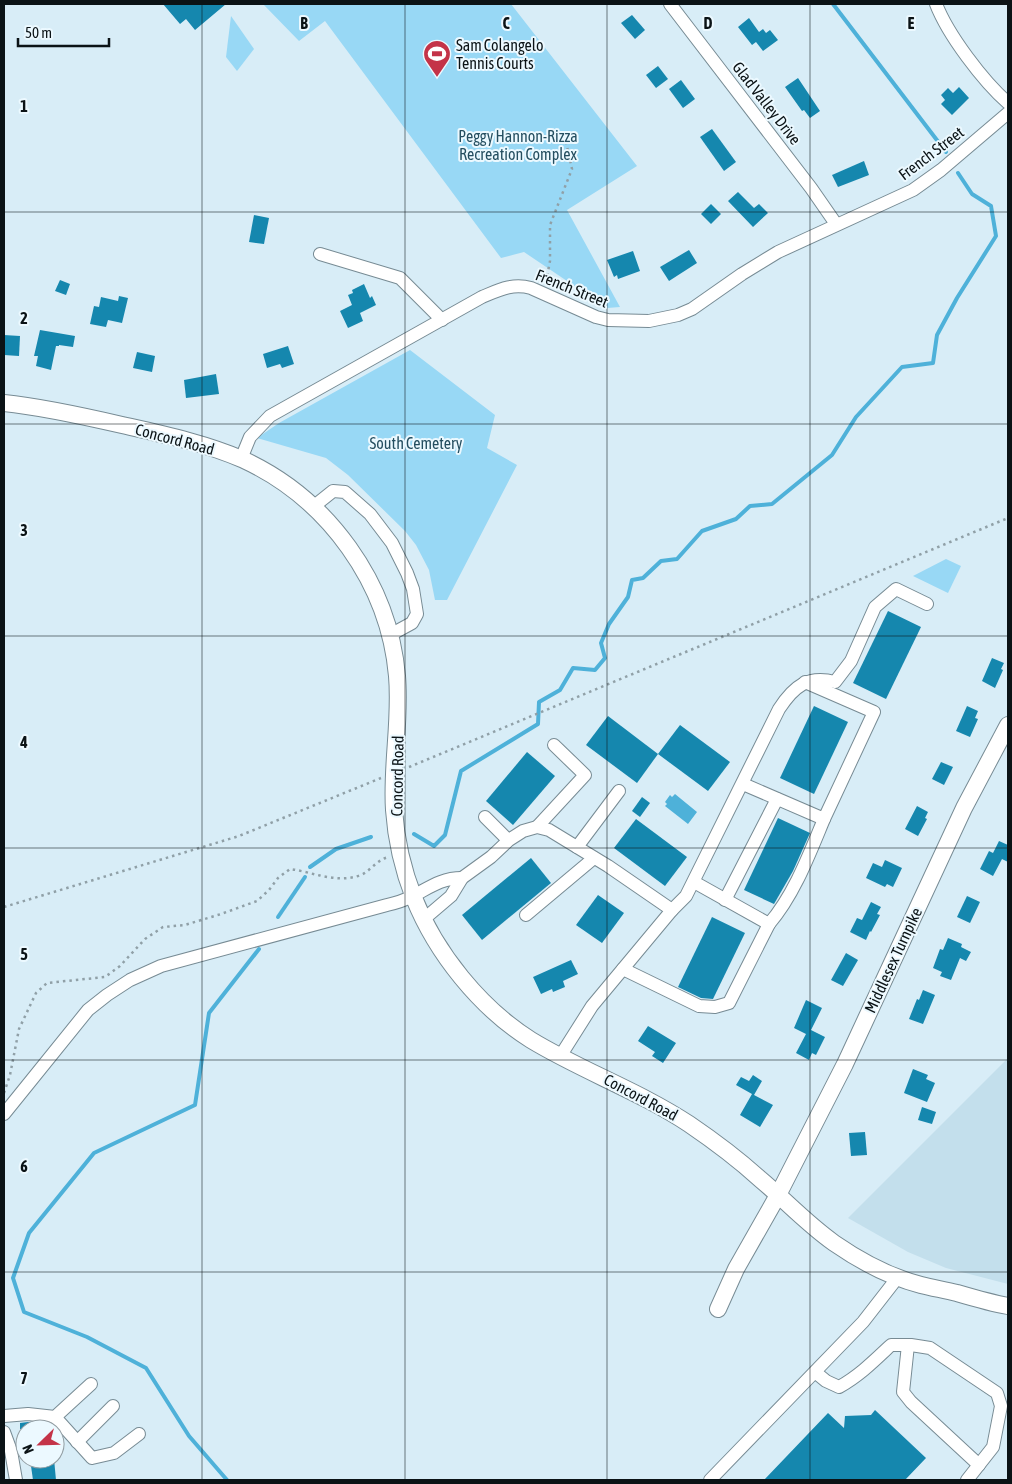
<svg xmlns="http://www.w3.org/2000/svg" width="1012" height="1484" font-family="'Asap Condensed',sans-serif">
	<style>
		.built { fill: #c3dfec }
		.green { fill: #98d8f5 }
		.water { fill: #4eb1d9 }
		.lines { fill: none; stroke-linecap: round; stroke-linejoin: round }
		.stream { stroke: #4eb1d9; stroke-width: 4 }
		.building { fill: #1587ae }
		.minor-casing { stroke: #778b94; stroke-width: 14 }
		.major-casing { stroke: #778b94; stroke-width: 18 }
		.path { stroke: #90a0a7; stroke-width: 2.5; stroke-dasharray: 2.5 4; stroke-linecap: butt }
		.minor { stroke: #fff; stroke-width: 12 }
		.major { stroke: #fff; stroke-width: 16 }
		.grid { fill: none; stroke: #0b1316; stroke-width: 1; stroke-opacity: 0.55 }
		.labels { text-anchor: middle; stroke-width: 4; stroke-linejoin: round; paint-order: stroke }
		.poi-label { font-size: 16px; fill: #0b1316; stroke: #ecf9ff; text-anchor: start }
		.street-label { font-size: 16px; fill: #0b1316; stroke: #ecf9ff }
		.park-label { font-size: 16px; fill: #244e60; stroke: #ecf9ff }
		.grid-label { font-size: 16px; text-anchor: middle; font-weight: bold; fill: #0b1316; stroke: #ecf9ff; stroke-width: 4; stroke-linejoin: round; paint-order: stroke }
	</style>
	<rect width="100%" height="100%" fill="#d8edf7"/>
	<path class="built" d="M1008 1058V1284L946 1268 908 1252 848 1218Z"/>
	<g class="green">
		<path d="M263 4H511L637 166 567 210 620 307 607 308 524 252 501 258 325 21 299 41Z"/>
		<path d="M231 16 254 49 237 71 226 57Z"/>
		<path d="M410 350 495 415 487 448 517 465 447 600H435L429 570 416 545 405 531 348 475 326 458 257 438 279 423Z"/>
		<path d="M946 559 961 566 948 593 913 576Z"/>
	</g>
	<path class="water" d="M675 794 697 812 688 824 665 806 667 804 665 802 670 795 672 797Z"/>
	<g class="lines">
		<g class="stream">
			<path d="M833 4 946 152"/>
			<path d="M414 834 434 846 445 835 461 771 538 724 539 702 560 690 573 668 595 670 605 658 601 643 609 624 628 597 632 580 643 578 661 561 677 559 702 531 736 519 750 506 772 504 832 455 856 417 902 367 933 363 937 335 957 298 996 236 991 206 972 194 958 173"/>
			<path d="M310 867 336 849 371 837"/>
			<path d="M278 917 305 877"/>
			<path d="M227 1480 189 1436 146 1368 87 1337 24 1312 13 1278 29 1233 94 1153 195 1105 209 1013 259 949"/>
		</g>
	</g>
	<g class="building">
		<path d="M163 4H226L195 30 186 19 180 24Z"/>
		<path d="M632 15 645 30 635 39 621 23Z"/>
		<path d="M749 18 759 32 763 29 766 33 770 30 778 40 763 51 756 42 752 45 738 27Z"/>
		<path d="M658 66 668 79 656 88 646 75Z"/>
		<path d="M798 78 820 111 810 118 804 110 802 111 785 87Z"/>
		<path d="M681 80 695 99 683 108 669 89Z"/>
		<path d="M959 87 969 98 952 115 941 104 945 100 941 95 948 88 953 93Z"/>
		<path d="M712 129 736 162 724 171 700 137Z"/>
		<path d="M864 161 869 175 838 187 832 175Z"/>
		<path d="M738 192 754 208 759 204 768 213 753 227 728 201Z"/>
		<path d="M711 204 721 214 711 224 701 214Z"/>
		<path d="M254 215 269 218 264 244 249 242Z"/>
		<path d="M689 250 697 263 669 281 660 267Z"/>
		<path d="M633 251 640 271 618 279 617 275 614 277 607 260Z"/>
		<path d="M60 280 70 284 66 295 55 291Z"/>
		<path d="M364 284 370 298 372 296 376 305 360 313 363 321 348 328 340 311 352 305 348 295 353 293 352 290Z"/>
		<path d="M119 296 128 298 122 323 108 320 106 327 90 324 94 306 99 307 101 297 118 301Z"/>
		<path d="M40 330 75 336 73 347 59 345V346H56L51 370 36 366 38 356H34Z"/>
		<path d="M4 335 20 336 19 356 4 355Z"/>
		<path d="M288 346 294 364 282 368 280 364 267 368 263 354Z"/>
		<path d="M137 352 155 356 152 372 133 368Z"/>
		<path d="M216 374 219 394 186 398 184 380Z"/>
		<path d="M888 611 921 627 886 699 853 683Z"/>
		<path d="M992 658 1004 663 1001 669 1003 670 995 688 982 681Z"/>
		<path d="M814 706 848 722 814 794 780 778Z"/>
		<path d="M967 706 978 711 975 718 978 719 970 737 956 731Z"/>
		<path d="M608 716 658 754 637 783 586 745Z"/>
		<path d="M680 725 730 762 708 791 658 754Z"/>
		<path d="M527 752 555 776 513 825 486 801Z"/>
		<path d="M941 762 953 767 944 785 932 779Z"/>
		<path d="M642 797 650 803 640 817 632 811Z"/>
		<path d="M917 806 928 812 925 818 927 819 918 836 905 829Z"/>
		<path d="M778 818 810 833 793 871 774 904 744 890Z"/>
		<path d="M636 819 687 857 665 886 614 848Z"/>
		<path d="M999 841 1008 845V862L1002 859 993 876 980 869 989 851 993 853Z"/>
		<path d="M531 858 551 883 482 940 462 915Z"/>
		<path d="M885 860 902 868 893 887 887 884 885 887 866 878 873 863 882 867Z"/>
		<path d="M598 895 624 913 602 943 576 925Z"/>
		<path d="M967 896 980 902 970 923 957 917Z"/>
		<path d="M871 902 881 907 877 914 880 915 871 932 870 931 866 940 850 932 857 918 862 920Z"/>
		<path d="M712 917 745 933 713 999 701 998 678 987Z"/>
		<path d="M948 938 962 944 961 947 971 952 966 961 960 958 951 980 940 976 942 972 933 968 940 949 943 950Z"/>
		<path d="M846 953 858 960 843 986 831 980Z"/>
		<path d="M571 960 578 974 563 981 565 987 553 992 552 989 541 994 533 977Z"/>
		<path d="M923 990 935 995 923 1024 909 1019 917 999 919 1000Z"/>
		<path d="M806 1000 822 1008 811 1030 825 1037 816 1055 812 1053 809 1060 796 1053 806 1034 794 1028Z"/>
		<path d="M648 1026 676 1043 663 1063 652 1056 655 1052 638 1041Z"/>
		<path d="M913 1069 928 1075 926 1079 935 1083 927 1102 904 1093Z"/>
		<path d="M753 1075 762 1081 754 1095 773 1105 760 1127 740 1115 752 1094 736 1085 741 1077 749 1081Z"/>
		<path d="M922 1107 936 1112 932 1124 918 1120Z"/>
		<path d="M865 1132 867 1155 851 1156 849 1133Z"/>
		<path d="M875 1410 926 1458 905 1480H764L828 1413 844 1428 845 1416 871 1415Z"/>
		<path d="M28 1422 49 1425 50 1429H20V1423Z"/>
		<path d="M30 1459H54L56 1480H33Z"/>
	</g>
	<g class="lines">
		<defs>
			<g id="minor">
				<path d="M670 4 811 188 836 224"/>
				<path d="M936 4C948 35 983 81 1008 103"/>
				<path d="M320 254 400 278 442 320"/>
				<path d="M241 459 250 437 270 416 482 297C499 290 512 283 531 288L596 317 608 320 649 321 678 315 692 309 742 274 778 252 913 190 941 170 1008 113"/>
				<path d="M313 507 333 491 345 492 370 514 392 543 407 573 413 589 417 614 412 623 390 635"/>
				<path d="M743 784 824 819 874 712 805 682"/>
				<path d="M485 817 508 840"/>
				<path d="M537 827 585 775 554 745"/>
				<path d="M577 847 619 791"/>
				<path d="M725 900 777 799"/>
				<path d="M526 915 594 858"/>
				<path d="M424 919 451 896 462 878 491 857 509 840 523 831 537 827 549 830 608 866 672 910"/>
				<path d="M769 924C794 895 809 855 824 819"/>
				<path d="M623 969 699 1006 715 1007 729 1003 769 924 694 882"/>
				<path d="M561 1055 592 1006 672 910 686 896 779 709C794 686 808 675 835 682L851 661 875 607 896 589 927 604"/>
				<path d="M4 1114 88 1010 107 995 130 980 161 966 387 905C396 903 405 900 413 896 430 887 442 878 462 878"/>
				<path d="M908 1345 903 1392 911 1402 979 1465"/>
				<path d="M815 1372 826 1381 839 1387C859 1376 874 1361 891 1345H911L930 1348 997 1393 1001 1406 993 1447 967 1480"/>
				<path d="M4 1416 28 1414 55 1417 91 1384"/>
				<path d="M55 1417 92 1458 114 1453 139 1434"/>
				<path d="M4 1432 11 1451 16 1480"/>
				<path d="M77 1442 113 1406"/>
				<path d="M710 1480 863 1322 898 1277"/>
			</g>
			<g id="major">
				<path d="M4 403C43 407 83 416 122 425 162 434 205 443 244 460 328 499 389 583 397 676 401 721 391 765 394 810 396 840 403 870 414 898 436 953 480 1008 531 1040 582 1071 639 1091 689 1124 714 1141 738 1159 760 1179 785 1200 807 1224 834 1243 860 1261 890 1277 921 1285 933 1288 945 1290 957 1293 974 1298 991 1303 1008 1306"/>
				<path d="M718 1309 736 1269 778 1195 845 1064 964 808 1008 725"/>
			</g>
		</defs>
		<use href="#minor" class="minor-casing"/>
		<use href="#major" class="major-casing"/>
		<g class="path">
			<path d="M546 282 550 261V225L572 169 566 142"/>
			<path d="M409 767 1008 518"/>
			<path d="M4 907 239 836 381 778"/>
			<path d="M4 1093 10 1075 19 1029 36 993 47 983 105 977 120 966 145 939 163 927 185 925 221 914 257 901 269 890 278 878 290 869C313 872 339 885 363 874 372 869 378 859 389 857"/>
		</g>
		<use href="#minor" class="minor"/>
		<use href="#major" class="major"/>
	</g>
	<path class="grid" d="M202 4V1480M405 4V1480M607 4V1480M810 4V1480M4 212H1008M4 424H1008M4 636H1008M4 848H1008M4 1060H1008M4 1272H1008"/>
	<defs>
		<symbol id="stadium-pin" viewBox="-11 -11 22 30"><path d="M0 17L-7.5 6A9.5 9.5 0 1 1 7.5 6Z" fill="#c43348" stroke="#ecf9ff"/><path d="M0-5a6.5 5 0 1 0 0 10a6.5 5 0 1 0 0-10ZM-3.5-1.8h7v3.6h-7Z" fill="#fff"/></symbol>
	</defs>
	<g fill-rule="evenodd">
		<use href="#stadium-pin" x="421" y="38" width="32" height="43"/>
	</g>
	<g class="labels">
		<g class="poi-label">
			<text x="456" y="51">Sam Colangelo<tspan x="456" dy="18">Tennis Courts</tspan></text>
		</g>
		<g class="street-label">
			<text transform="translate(767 103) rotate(52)" y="6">Glad Valley Drive</text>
			<text transform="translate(931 153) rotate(-37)" y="6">French Street</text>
			<text transform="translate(572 288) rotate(22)" y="6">French Street</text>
			<text transform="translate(175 439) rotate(15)" y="6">Concord Road</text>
			<text transform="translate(397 776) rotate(-89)" y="6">Concord Road</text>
			<text transform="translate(893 960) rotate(-65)" y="6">Middlesex Turnpike</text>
			<text transform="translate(641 1097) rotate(28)" y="6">Concord Road</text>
		</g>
		<g class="park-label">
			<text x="518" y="142">Peggy Hannon-Rizza<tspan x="518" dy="18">Recreation Complex</tspan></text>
			<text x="416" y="449">South Cemetery</text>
		</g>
	</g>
	<g class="grid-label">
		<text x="304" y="29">B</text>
		<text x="506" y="29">C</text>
		<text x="708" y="29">D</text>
		<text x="911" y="29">E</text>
		<text x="24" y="112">1</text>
		<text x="24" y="324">2</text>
		<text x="24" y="536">3</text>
		<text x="24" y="748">4</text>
		<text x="24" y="960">5</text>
		<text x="24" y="1172">6</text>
		<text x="24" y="1384">7</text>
	</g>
	<rect width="1012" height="1484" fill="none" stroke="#0b1316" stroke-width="10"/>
	<g transform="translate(40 1444) rotate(247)"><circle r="24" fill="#ecf9ff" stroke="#929da2"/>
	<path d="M0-4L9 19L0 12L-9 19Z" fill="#c43348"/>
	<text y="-8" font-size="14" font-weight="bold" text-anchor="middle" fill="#0b1316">N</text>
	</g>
	<path d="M18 38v8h91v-8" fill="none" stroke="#0b1316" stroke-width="2.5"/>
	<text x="25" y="38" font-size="15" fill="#0b1316" stroke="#ecf9ff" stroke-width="4" paint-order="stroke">50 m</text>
</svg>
